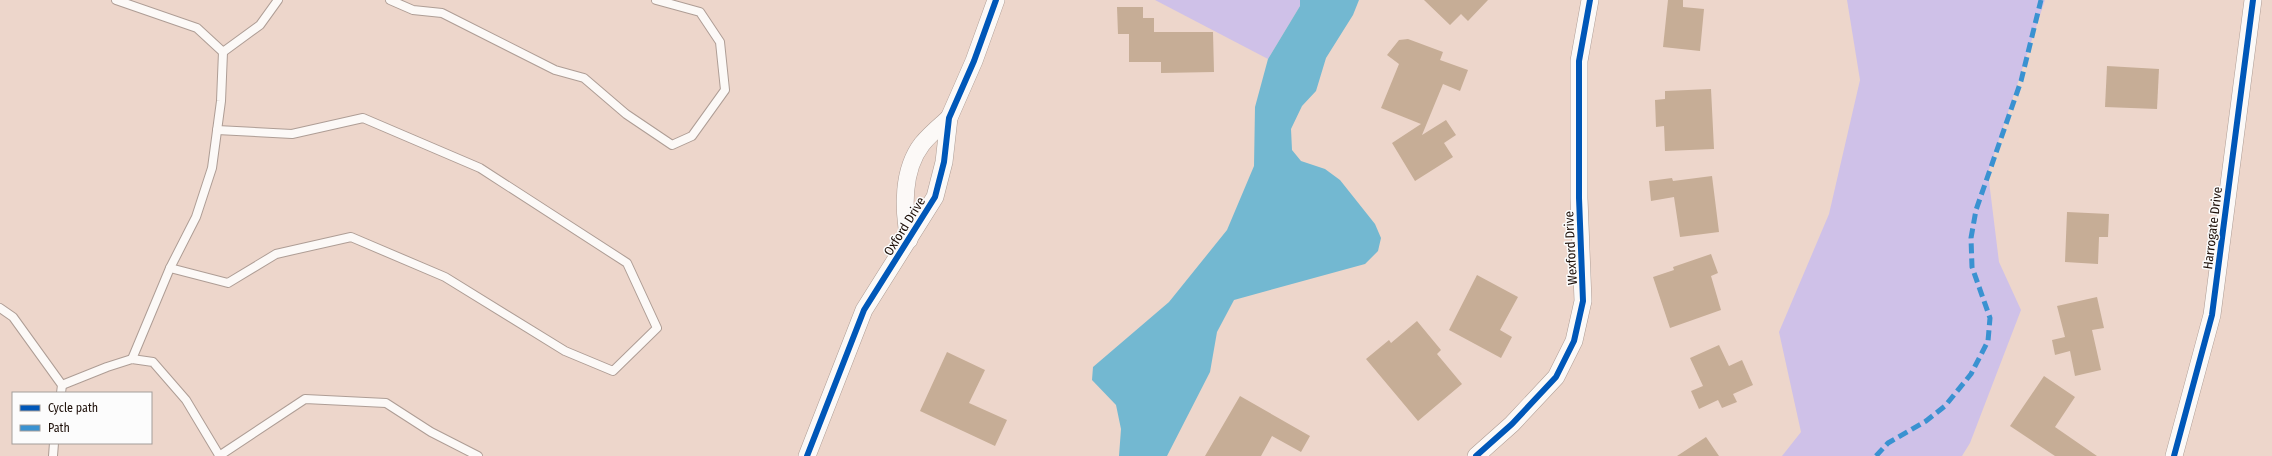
<svg xmlns="http://www.w3.org/2000/svg" width="2272" height="456" font-family="'Fira Sans Condensed',sans-serif">
	<style>
		.green { fill: #cfc1e8 }
		.water { fill: #73b8d1 }
		.building { fill: #c6ad96 }
		.lines { fill: none; stroke-linecap: round; stroke-linejoin: round }
		.service-casing { stroke: #ae9d95; stroke-width: 10 }
		.minor-casing { stroke: #ae9d95; stroke-width: 18 }
		.service { stroke: #fcf9f7; stroke-width: 8 }
		.minor { stroke: #fcf9f7; stroke-width: 17 }
		.quiet { stroke: #3a92d1; stroke-width: 5; stroke-dasharray: 10 5; stroke-linecap: butt }
		.cycleway-casing { stroke: #fcfcfc; stroke-width: 8 }
		.cycleway { stroke: #0057b8; stroke-width: 6 }
		.labels { text-anchor: middle; stroke-width: 3; stroke-linejoin: round; paint-order: stroke }
		.street-label { font-size: 13px; fill: #1d0f08; stroke: #fcfcfc }
	</style>
	<rect width="100%" height="100%" fill="#edd6cb"/>
	<g class="green">
		<path d="M1155 0H1300V6L1268 59Z"/>
		<path d="M1847 0H2045L1988 173 1999 262 2021 310 1970 443 1962 456H1782L1801 432 1779 332 1829 214 1860 80Z"/>
	</g>
	<path class="water" d="M1300 0H1359L1353 15 1326 58 1316 91 1302 106 1291 129 1292 150 1301 161 1325 169 1340 180 1375 224 1381 238 1378 251 1365 264 1234 300 1217 332 1210 372 1167 456H1119L1121 429 1116 405 1092 380 1093 367 1169 302 1227 230 1254 166 1255 107 1268 59 1300 6Z"/>
	<g class="building">
		<path d="M1424 0H1488L1468 21 1461 14 1450 25Z"/>
		<path d="M1668 0H1683V7L1704 9 1700 51 1663 47Z"/>
		<path d="M1117 7H1143V18H1154V32H1213L1214 72 1161 73V62H1129V34H1118Z"/>
		<path d="M1408 39 1443 52 1440 60 1468 70 1460 91 1443 84 1422 135 1446 120 1456 135 1444 143 1453 157 1415 181 1392 143 1421 124 1381 108 1399 64 1387 55 1399 40Z"/>
		<path d="M2107 66 2159 69 2157 109 2105 107Z"/>
		<path d="M1711 89 1714 149 1665 151 1664 126 1656 127 1655 100 1665 99V91Z"/>
		<path d="M1712 176 1719 232 1680 237 1674 197 1651 201 1649 181 1672 178 1673 181Z"/>
		<path d="M2067 212 2109 214 2108 237H2099L2098 264 2065 262Z"/>
		<path d="M1711 254 1718 273 1711 276 1721 310 1670 328 1653 277 1674 270 1673 267Z"/>
		<path d="M1477 275 1518 297 1500 330 1512 337 1501 358 1449 330Z"/>
		<path d="M2097 297 2104 328 2092 330 2101 370 2075 376 2070 351 2055 355 2052 340 2065 337 2057 306Z"/>
		<path d="M1417 321 1441 350 1437 354 1462 384 1418 421 1366 359 1389 340 1391 343Z"/>
		<path d="M1719 345 1729 366 1742 360 1753 385 1733 394 1737 402 1722 408 1718 400 1699 409 1691 391 1703 386 1690 358Z"/>
		<path d="M947 352 985 370 969 403 1007 420 995 446 920 411Z"/>
		<path d="M2044 376 2075 397 2055 427 2097 456H2055L2010 426Z"/>
		<path d="M1240 396 1310 436 1301 452 1272 436 1261 456H1205Z"/>
		<path d="M1706 437 1719 456H1677Z"/>
	</g>
	<g class="lines">
		<defs>
			<g id="service">
				<path d="M116 0 197 28 223 52 260 25 278 0"/>
				<path d="M390 0 413 10 442 13 555 70 584 78 626 114 672 145 692 136 725 90 720 42 700 12 656 0"/>
				<path d="M170 268 228 283 276 254 351 237 445 277 565 351 613 371 657 328 627 263 480 168 363 118 292 134 217 130"/>
				<path d="M0 308 13 317 62 385 61 393"/>
				<path d="M132 359 170 268 196 217 212 168 221 101 223 52"/>
				<path d="M62 385 107 367 132 359 153 362 186 400 219 455"/>
				<path d="M53 456 54 443"/>
				<path d="M219 456 305 399 386 403 431 432 478 456"/>
			</g>
			<g id="minor">
				<path d="M909 240C903 209 902 170 922 144 930 134 940 126 949 118"/>
				<path d="M807 456 864 310 935 197 944 162 949 118 974 61 996 0"/>
				<path d="M1476 456 1512 424 1556 377 1574 341 1583 301 1579 198V61L1590 0"/>
				<path d="M2174 456 2212 315 2253 0"/>
			</g>
		</defs>
		<use href="#service" class="service-casing"/>
		<use href="#minor" class="minor-casing"/>
		<use href="#service" class="service"/>
		<use href="#minor" class="minor"/>
		<path class="quiet" d="M1876 456 1888 443 1926 421 1945 406 1971 374 1988 341 1990 318 1972 267 1971 238 1976 210 2021 81 2041 0"/>
		<defs>
			<g id="cycleway">
				<path d="M807 456 864 310 935 197 944 162 949 118 974 61 996 0"/>
				<path d="M1476 456 1512 424 1556 377 1574 341 1583 301 1579 198V61L1590 0"/>
				<path d="M2174 456 2212 315 2253 0"/>
			</g>
		</defs>
		<use href="#cycleway" class="cycleway-casing"/>
		<use href="#cycleway" class="cycleway"/>
	</g>
	<g class="labels">
		<g class="street-label">
			<text transform="translate(904 226) rotate(-58)" y="5">Oxford Drive</text>
			<text transform="translate(2212 228) rotate(-83)" y="5">Harrogate Drive</text>
			<text transform="translate(1570 248) rotate(-93)" y="5">Wexford Drive</text>
		</g>
	</g>
	<rect x="12" y="392" width="140" height="52" fill="#fcfcfc" stroke="#a39d9a"/>
	<rect x="20" y="405" width="20" height="6" fill="#0057b8" stroke="#a39d9a"/>
	<text x="48" y="412" font-size="12" fill="#1d0f08">Cycle path</text>
	<rect x="20" y="425" width="20" height="6" fill="#3a92d1" stroke="#a39d9a"/>
	<text x="48" y="432" font-size="12" fill="#1d0f08">Path</text>
</svg>
